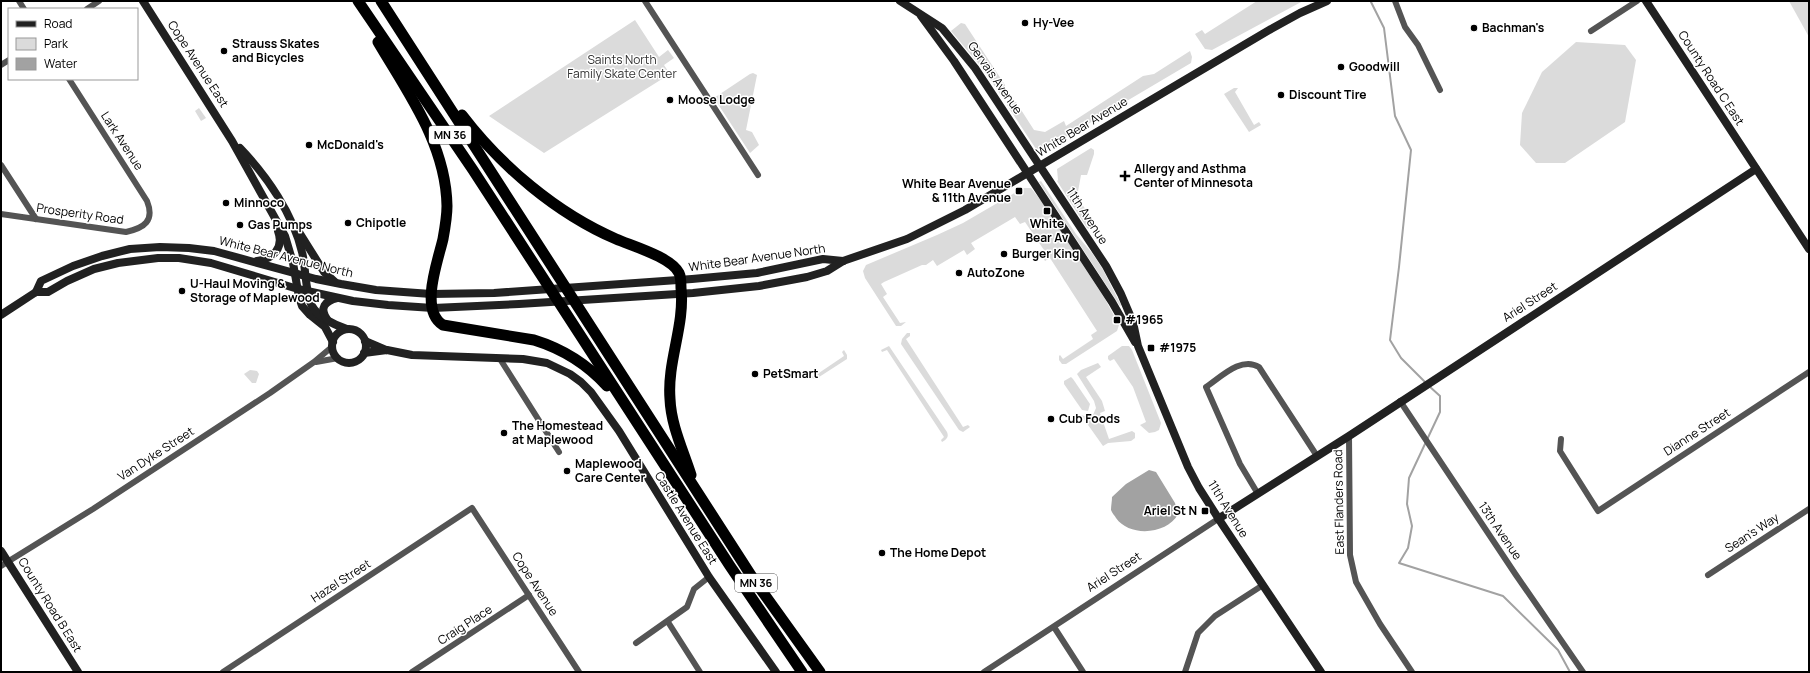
<svg xmlns="http://www.w3.org/2000/svg" width="1810" height="673" font-family="Manrope,sans-serif">
	<style>
		.green { fill: #dbdbdb }
		.water { fill: #a2a2a2 }
		.lines { fill: none; stroke-linecap: round; stroke-linejoin: round }
		.stream { stroke: #a2a2a2; stroke-width: 2 }
		.street { stroke: #545454; stroke-width: 6 }
		.secondary { stroke: #212121; stroke-width: 8 }
		.highway { stroke: #000; stroke-width: 11 }
		.poi-dot { fill: #000; stroke: #fff; stroke-width: 1.5 }
		.labels { text-anchor: middle; stroke-width: 3; stroke-linejoin: round; paint-order: stroke }
		.shield { fill: #fff; stroke: #4c4c4c; stroke-width: 1 }
		.shield-label { font-size: 11px; font-weight: bold; fill: #000 }
		.poi-label { font-size: 12px; font-weight: bold; fill: #000; stroke: #fff; text-anchor: start }
		.park-label { font-size: 12px; fill: #323232; stroke: #fff }
		.street-label { font-size: 12px; fill: #000; stroke: #fff }
	</style>
	<rect width="100%" height="100%" fill="#fff"/>
	<g class="green">
		<path d="M1257 1H1303L1212 50 1205 49 1195 34 1202 30 1205 34Z"/>
		<path d="M1789 1H1809V37Z"/>
		<path d="M635 20 659 57 668 50 674 58 664 65 670 74 544 153 489 116Z"/>
		<path d="M961 23 965 24 1005 85V93L1002 97 983 69 951 31Z"/>
		<path d="M1576 42 1625 45 1636 60 1625 122 1565 163H1536L1520 145 1522 113 1542 72Z"/>
		<path d="M1190 51 1192 57 1191 63 1049 147 1039 149H1036L1007 105 1010 102H1016L1034 130 1045 132 1064 121 1066 126 1143 76 1154 74Z"/>
		<path d="M750 74 753 73 757 75 746 130 752 132 759 145 750 153 714 98Z"/>
		<path d="M1234 88H1238L1235 92 1254 125 1259 122 1261 125 1249 132 1224 94Z"/>
		<path d="M199 108 206 118 201 121 195 111Z"/>
		<path d="M1091 148 1094 150V154L1087 175H1081L1077 197 1097 226 1091 230 1087 228 1057 181 1058 180 1057 169Z"/>
		<path d="M1041 181 1076 234 1092 253 1102 268 1121 305 1120 306 1039 182Z"/>
		<path d="M1023 188H1031L1042 202 1105 299 1119 325 1117 331 1066 364H1062L1059 360V356L1060 355 1063 359 1093 339 1091 335 1097 331 1050 258 1045 261 1042 256 1046 253 1025 222 1020 224 1015 217 971 243 975 249 967 255 964 250 937 266 933 260 926 265H922L884 282 881 284 887 294 883 297 900 323 906 322 901 326H896L865 278 863 271 866 265 937 235 963 223Z"/>
		<path d="M907 333H910V336L906 339 963 427 968 425 970 427 963 432 959 430 901 344 902 339Z"/>
		<path d="M889 346 947 432C949 437 947 439 942 442L941 440 944 437 887 350 882 352 881 350Z"/>
		<path d="M1122 346H1129L1132 350 1161 423 1159 430 1155 432 1149 433 1140 425 1146 422 1133 387 1114 359 1110 361 1108 359V356Z"/>
		<path d="M844 350 847 355V359L816 379 812 378 808 373 810 372 813 377 844 356 842 352Z"/>
		<path d="M1098 363 1101 367 1086 377 1102 401 1105 411 1100 413 1109 439 1132 431 1135 433V438L1131 441 1108 443 1103 446 1081 415 1088 417 1093 415 1096 408 1094 401 1077 374 1081 370Z"/>
		<path d="M250 370 257 371 259 374 256 383H252L244 374Z"/>
		<path d="M1071 377 1073 379 1090 404 1088 411 1082 410 1064 384V381Z"/>
	</g>
	<path class="water" d="M1149 470 1156 472 1175 503 1178 514C1168 534 1130 538 1116 518 1115 516 1112 513 1111 510 1111 506 1112 501 1112 497L1126 484Z"/>
	<g class="lines">
		<g class="stream">
			<path d="M1371 2 1384 28 1395 116 1411 150 1399 267 1390 340 1401 358 1426 383"/>
			<path d="M1429 386 1440 396V412L1409 478 1407 504 1412 526 1408 548 1399 563 1503 596 1558 650 1570 672"/>
		</g>
		<g class="street">
			<path d="M19 1 24 9"/>
			<path d="M645 1 758 175"/>
			<path d="M1395 1 1405 27 1418 45 1440 90"/>
			<path d="M87 9 99 1"/>
			<path d="M1591 31 1637 1"/>
			<path d="M1 65 9 60"/>
			<path d="M1 165 36 219"/>
			<path d="M1 214 126 232C144 228 155 221 147 201L69 79"/>
			<path d="M500 359 559 452"/>
			<path d="M316 362 338 358"/>
			<path d="M1400 401 1516 575 1583 672"/>
			<path d="M1349 436 1350 555 1356 582 1380 624 1412 672"/>
			<path d="M1561 439 1560 451 1598 511 1809 372"/>
			<path d="M1258 494 1240 464 1206 387C1221 377 1241 356 1259 367L1317 456"/>
			<path d="M1 566 93 509 270 393 314 362 333 346"/>
			<path d="M1708 575 1809 509"/>
			<path d="M668 622 700 672"/>
			<path d="M1054 627 1083 672"/>
			<path d="M636 643 687 607 694 589 709 577"/>
			<path d="M223 672 472 508 579 672"/>
			<path d="M412 672 529 595"/>
			<path d="M984 672 1218 519"/>
			<path d="M1185 672 1198 633 1215 616 1263 585"/>
		</g>
		<g class="secondary">
			<path d="M143 1 232 141 285 236 293 263 299 297 302 306 310 315 325 327 333 342"/>
			<path d="M900 1 942 28 975 68 1106 266 1121 294 1133 322 1138 346 1188 467 1199 488 1222 524 1321 672"/>
			<path d="M1646 1 1809 249"/>
			<path d="M921 16 954 61 1112 302 1135 342"/>
			<path d="M240 148C267 176 293 214 302 252 306 267 305 293 312 306 318 317 335 325 347 329"/>
			<path d="M299 232 324 272 335 282"/>
			<path d="M257 261C274 259 284 247 278 231"/>
			<path d="M36 292 41 281 73 266 102 256 130 249 160 247 189 248 214 251 316 279 341 284 376 290 431 294 494 293 692 279 757 273 823 259 843 261"/>
			<path d="M1 315 36 292H48L67 281 94 269 118 263 158 258H179L211 263 298 289 353 301 388 305 433 308 519 304 693 293 759 286 807 277 827 271 843 261 907 239 965 210 1271 29 1300 13 1327 1"/>
			<path d="M327 319C319 308 325 301 337 298"/>
			<circle cx="349" cy="346" r="17"/>
			<path d="M365 341 386 350"/>
			<path d="M364 353 387 350 412 355 523 359 547 363 570 374 581 382 591 392 619 431 709 577 776 672"/>
			<path d="M1218 519 1349 436 1756 169"/>
			<path d="M1 551 78 672"/>
		</g>
		<g class="highway">
			<path d="M358 1 473 170 730 566 802 672"/>
			<path d="M381 1 754 580 820 672"/>
			<path d="M378 42C408 93 446 144 447 206 447 217 445 228 443 239 438 261 419 310 443 325L534 340C563 349 586 363 607 386"/>
			<path d="M462 115C501 166 556 213 616 239 632 246 671 257 679 273 681 277 681 283 681 288 685 326 667 361 670 399 671 425 683 450 691 475"/>
		</g>
	</g>
	<g class="poi-dot">
		<circle cx="1025" cy="23" r="4"/>
		<circle cx="1474" cy="28" r="4"/>
		<circle cx="224" cy="51" r="4"/>
		<circle cx="1341" cy="67" r="4"/>
		<circle cx="1281" cy="95" r="4"/>
		<circle cx="670" cy="100" r="4"/>
		<circle cx="309" cy="145" r="4"/>
		<path d="M1123 170h4v4h4v4h-4v4h-4v-4h-4v-4h4z"/>
		<rect x="1015" y="187" width="8" height="8" rx="2"/>
		<circle cx="226" cy="203" r="4"/>
		<rect x="1043" y="207" width="8" height="8" rx="2"/>
		<circle cx="348" cy="223" r="4"/>
		<circle cx="240" cy="225" r="4"/>
		<circle cx="1004" cy="254" r="4"/>
		<circle cx="959" cy="273" r="4"/>
		<circle cx="182" cy="291" r="4"/>
		<rect x="1113" y="316" width="8" height="8" rx="2"/>
		<rect x="1147" y="344" width="8" height="8" rx="2"/>
		<circle cx="755" cy="374" r="4"/>
		<circle cx="1051" cy="419" r="4"/>
		<circle cx="504" cy="433" r="4"/>
		<circle cx="567" cy="471" r="4"/>
		<rect x="1201" y="507" width="8" height="8" rx="2"/>
		<circle cx="882" cy="553" r="4"/>
	</g>
	<g class="labels">
		<g class="shield">
			<rect x="429" y="126" width="42" height="18" rx="3"/>
			<rect x="735" y="574" width="42" height="18" rx="3"/>
		</g>
		<g class="shield-label">
			<text x="450" y="139">MN 36</text>
			<text x="756" y="587">MN 36</text>
		</g>
		<g class="poi-label">
			<text x="1033" y="27">Hy-Vee</text>
			<text x="1482" y="32">Bachman's</text>
			<text x="232" y="48">Strauss Skates<tspan x="232" dy="14">and Bicycles</tspan></text>
			<text x="1349" y="71">Goodwill</text>
			<text x="1289" y="99">Discount Tire</text>
			<text x="678" y="104">Moose Lodge</text>
			<text x="317" y="149">McDonald's</text>
			<text x="1134" y="173">Allergy and Asthma<tspan x="1134" dy="14">Center of Minnesota</tspan></text>
			<text x="1011" y="188" text-anchor="end">White Bear Avenue<tspan x="1011" dy="14">&amp; 11th Avenue</tspan></text>
			<text x="234" y="207">Minnoco</text>
			<text x="356" y="227">Chipotle</text>
			<text x="1047" y="228" text-anchor="middle">White<tspan x="1047" dy="14">Bear Av</tspan></text>
			<text x="248" y="229">Gas Pumps</text>
			<text x="1012" y="258">Burger King</text>
			<text x="967" y="277">AutoZone</text>
			<text x="190" y="288">U-Haul Moving &amp;<tspan x="190" dy="14">Storage of Maplewood</tspan></text>
			<text x="1125" y="324">#1965</text>
			<text x="1159" y="352">#1975</text>
			<text x="763" y="378">PetSmart</text>
			<text x="1059" y="423">Cub Foods</text>
			<text x="512" y="430">The Homestead<tspan x="512" dy="14">at Maplewood</tspan></text>
			<text x="575" y="468">Maplewood<tspan x="575" dy="14">Care Center</tspan></text>
			<text x="1197" y="515" text-anchor="end">Ariel St N</text>
			<text x="890" y="557">The Home Depot</text>
		</g>
		<g class="park-label">
			<text x="622" y="64">Saints North<tspan x="622" dy="14">Family Skate Center</tspan></text>
		</g>
		<g class="street-label">
			<text transform="translate(198 64) rotate(57)" y="4">Cope Avenue East</text>
			<text transform="translate(995 78) rotate(55)" y="4">Gervais Avenue</text>
			<text transform="translate(1711 78) rotate(57)" y="4">County Road C East</text>
			<text transform="translate(1082 127) rotate(-31)" y="4">White Bear Avenue</text>
			<text transform="translate(122 141) rotate(57)" y="4">Lark Avenue</text>
			<text transform="translate(80 214) rotate(8)" y="4">Prosperity Road</text>
			<text transform="translate(1087 216) rotate(57)" y="4">11th Avenue</text>
			<text transform="translate(286 257) rotate(14)" y="4">White Bear Avenue North</text>
			<text transform="translate(757 258) rotate(-8)" y="4">White Bear Avenue North</text>
			<text transform="translate(1530 302) rotate(-33)" y="4">Ariel Street</text>
			<text transform="translate(1697 432) rotate(-33)" y="4">Dianne Street</text>
			<text transform="translate(156 454) rotate(-33)" y="4">Van Dyke Street</text>
			<text transform="translate(1339 502) rotate(-91)" y="4">East Flanders Road</text>
			<text transform="translate(1228 509) rotate(58)" y="4">11th Avenue</text>
			<text transform="translate(686 518) rotate(58)" y="4">Castle Avenue East</text>
			<text transform="translate(1500 531) rotate(56)" y="4">13th Avenue</text>
			<text transform="translate(1752 533) rotate(-33)" y="4">Sean's Way</text>
			<text transform="translate(1114 572) rotate(-33)" y="4">Ariel Street</text>
			<text transform="translate(341 581) rotate(-33)" y="4">Hazel Street</text>
			<text transform="translate(535 584) rotate(57)" y="4">Cope Avenue</text>
			<text transform="translate(50 605) rotate(58)" y="4">County Road B East</text>
			<text transform="translate(465 625) rotate(-33)" y="4">Craig Place</text>
		</g>
	</g>
	<rect width="1810" height="673" fill="none" stroke="#000000" stroke-width="4"/>
	<rect x="8" y="8" width="130" height="72" fill="#ffffff" stroke="#999999"/>
	<rect x="16" y="21" width="20" height="6" fill="#212121" stroke="#999999"/>
	<text x="44" y="28" font-size="12" fill="#000000">Road</text>
	<rect x="16" y="38" width="20" height="12" fill="#dbdbdb" stroke="#999999"/>
	<text x="44" y="48" font-size="12" fill="#000000">Park</text>
	<rect x="16" y="58" width="20" height="12" fill="#a2a2a2" stroke="#999999"/>
	<text x="44" y="68" font-size="12" fill="#000000">Water</text>
</svg>
